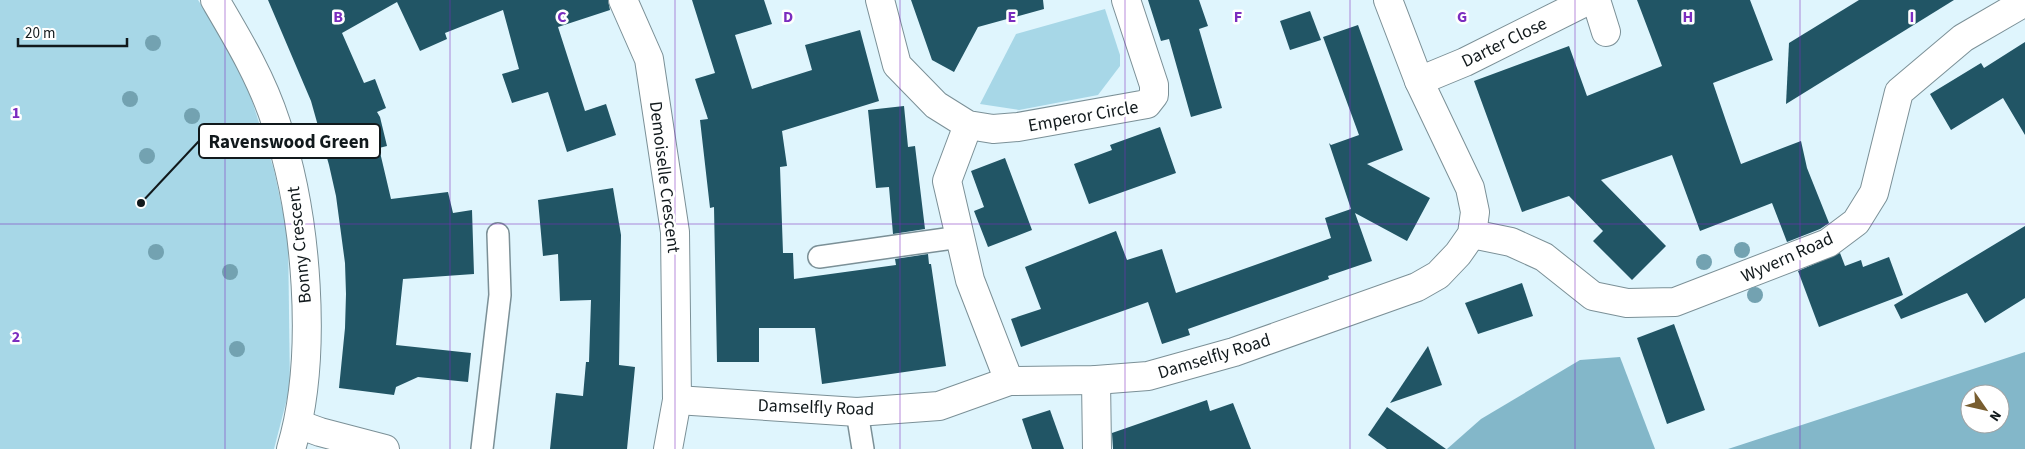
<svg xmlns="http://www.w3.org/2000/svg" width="2025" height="449" font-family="'Source Sans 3',sans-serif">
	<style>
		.green { fill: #a7d7e7 }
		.forest { fill: #83b7c9; fill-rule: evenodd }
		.building { fill: #215565 }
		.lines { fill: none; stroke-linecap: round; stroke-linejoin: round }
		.service-casing { stroke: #7b9097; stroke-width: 24 }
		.minor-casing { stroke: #7b9097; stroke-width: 30 }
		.service { stroke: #fff; stroke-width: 21 }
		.minor { stroke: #fff; stroke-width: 28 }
		.tree { fill: #73a2b1 }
		.grid { fill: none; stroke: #7b2cbf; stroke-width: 1; stroke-opacity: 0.55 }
		.labels { text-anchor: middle; stroke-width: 5; stroke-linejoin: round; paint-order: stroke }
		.street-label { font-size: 18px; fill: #11191c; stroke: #fff }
		.grid-label { font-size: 16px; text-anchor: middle; font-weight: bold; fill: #7b2cbf; stroke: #fff; stroke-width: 5; stroke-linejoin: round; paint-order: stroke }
		.leader { fill: none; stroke: #11191c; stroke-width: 2 }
		.callout-dot { fill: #11191c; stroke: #fff; stroke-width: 2 }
		.callout { fill: #fff; stroke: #11191c; stroke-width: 2 }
		.callout-label { font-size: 19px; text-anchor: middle; font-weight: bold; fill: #11191c }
	</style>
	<rect width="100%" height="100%" fill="#dff5fd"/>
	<g class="green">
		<path d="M0 0H198L218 30 247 85 274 170 288 236 290 387 274 449H0Z"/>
		<path d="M1105 9 1120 55V66L1098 95 1019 110 980 104 1016 34Z"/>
	</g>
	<g class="forest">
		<path d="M2025 352V449H1728ZM1970 394H2000V424H1970Z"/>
		<path d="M1620 357 1655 449H1447L1481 419 1580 360Z"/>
	</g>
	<g class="building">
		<path d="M268 0H608L610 10 558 27 585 111 606 104 616 135 567 152 548 92 512 103 502 74 519 69 503 10 445 33 447 39 420 51 397 2 342 33 364 83 375 79 386 108 377 112 380 117 387 146 379 148 391 199 448 192 453 213 472 210 474 274 403 279 396 345 471 353 468 382 418 377 396 387 394 395 339 388 345 328 346 294 345 263 336 196 329 165 311 101Z"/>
		<path d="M692 0H764L772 24 735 35 752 89 812 70 805 45 860 30 879 101 782 131 787 166 780 167 783 253H793L794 279 896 265 895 259 928 254 929 264H931L946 366 822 384 815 328H759V362H717L714 207 710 208 700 120 708 119 695 79 715 73Z"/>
		<path d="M911 0H1043L1044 9 978 27 954 72 932 60Z"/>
		<path d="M1148 0H1199L1208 26 1199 29 1222 108 1191 117 1169 39 1161 41Z"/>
		<path d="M1637 0H1750L1773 60 1713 83 1727 124 1741 164 1801 141 1807 168 1829 223 1820 229 1787 242 1772 203 1700 231 1672 155 1601 180 1666 246 1632 280 1593 241 1603 231 1569 196 1522 212 1474 81 1569 46 1587 96 1662 66Z"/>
		<path d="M1859 0H1954L1786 104 1789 43Z"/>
		<path d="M1310 11 1321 40 1290 50 1280 21Z"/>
		<path d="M1358 25 1403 150 1367 164 1430 198 1407 241 1355 213 1372 261 1328 276 1329 279 1188 329 1190 335 1162 344 1148 302 1021 347 1011 319 1041 309 1025 267 1116 231 1127 260 1162 249 1176 293 1331 238 1325 218 1351 209 1329 143 1331 145 1359 135 1323 37Z"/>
		<path d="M2025 42V135L2003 98 1951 130 1930 94 1981 63 1984 68Z"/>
		<path d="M904 106 908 147 915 146 925 229 893 234 889 187 876 188 868 110Z"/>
		<path d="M1160 127 1176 173 1089 204 1074 164 1112 150 1110 145Z"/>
		<path d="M1005 158 1032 230 988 247 974 211 984 207 971 171Z"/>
		<path d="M613 188 621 235 619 365 635 367 627 449H550L556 393 583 396 586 362H589L591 300 560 301 558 254 543 256 538 200Z"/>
		<path d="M2025 226V298L1985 323 1967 293 1901 319 1894 305Z"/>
		<path d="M1840 253 1845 266 1861 260 1863 267 1889 257 1903 295 1819 327 1798 271Z"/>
		<path d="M1522 283 1533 316 1478 334 1465 303Z"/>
		<path d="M1674 324 1705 410 1667 424 1637 338Z"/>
		<path d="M1428 346 1442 385 1390 403Z"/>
		<path d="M1207 400 1210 411 1233 403 1251 449H1113L1112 433Z"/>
		<path d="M1387 407 1446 449H1387L1368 435Z"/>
		<path d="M1050 410 1064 449H1032L1022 419Z"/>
	</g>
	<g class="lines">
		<defs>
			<g id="service">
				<path d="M819 257 960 237"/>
				<path d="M857 412 863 449"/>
				<path d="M482 449 500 295 498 234"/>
			</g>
			<g id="minor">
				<path d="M215 0C238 39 262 79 276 123 307 214 319 356 291 449"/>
				<path d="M623 0 649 59 675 232 677 400 668 449"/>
				<path d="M880 0 897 65 936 105 968 125 993 129 1018 127 1147 104 1154 95V85L1126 0"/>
				<path d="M1596 0 1606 32"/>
				<path d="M1419 81 1465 62 1589 0"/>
				<path d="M968 125 947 181 970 280 1009 381"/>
				<path d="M1472 234 1511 242 1544 257 1593 296 1627 303 1675 302 1828 243 1856 222 1874 193 1899 92 1963 38 2025 2"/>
				<path d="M1096 380 1097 449"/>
				<path d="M677 400 857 412 939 406 1009 381 1096 380 1148 376 1234 352 1417 287 1438 275 1458 254 1472 234 1475 212 1470 188 1419 81 1388 0"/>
				<path d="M298 424 320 432 385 449"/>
			</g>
		</defs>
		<use href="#service" class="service-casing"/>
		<use href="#minor" class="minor-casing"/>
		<use href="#service" class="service"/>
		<use href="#minor" class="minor"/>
	</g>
	<g class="tree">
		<circle cx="153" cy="43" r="8"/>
		<circle cx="130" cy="99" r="8"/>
		<circle cx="192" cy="116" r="8"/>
		<circle cx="147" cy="156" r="8"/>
		<circle cx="1742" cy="250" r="8"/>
		<circle cx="156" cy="252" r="8"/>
		<circle cx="1704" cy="262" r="8"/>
		<circle cx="230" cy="272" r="8"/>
		<circle cx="1755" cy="295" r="8"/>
		<circle cx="237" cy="349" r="8"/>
	</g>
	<path class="grid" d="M225 0V449M450 0V449M675 0V449M900 0V449M1125 0V449M1350 0V449M1575 0V449M1800 0V449M0 224H2025"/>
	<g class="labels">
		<g class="street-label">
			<text transform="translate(1504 42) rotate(-26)" y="6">Darter Close</text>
			<text transform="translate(1083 116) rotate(-10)" y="6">Emperor Circle</text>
			<text transform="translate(665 177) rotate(83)" y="6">Demoiselle Crescent</text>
			<text transform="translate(299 245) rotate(-96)" y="6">Bonny Crescent</text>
			<text transform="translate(1787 257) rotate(-24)" y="6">Wyvern Road</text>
			<text transform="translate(1214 356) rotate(-17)" y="6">Damselfly Road</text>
			<text transform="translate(816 407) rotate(2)" y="6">Damselfly Road</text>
		</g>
	</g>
	<g class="grid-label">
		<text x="338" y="22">B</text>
		<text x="562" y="22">C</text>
		<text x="788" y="22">D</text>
		<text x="1012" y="22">E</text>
		<text x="1238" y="22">F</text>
		<text x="1462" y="22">G</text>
		<text x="1688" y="22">H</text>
		<text x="1912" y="22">I</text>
		<text x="16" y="118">1</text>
		<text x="16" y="342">2</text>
	</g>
	<path class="leader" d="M141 203L199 141"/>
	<circle class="callout-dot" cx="141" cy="203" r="5"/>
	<rect class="callout" x="199" y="124" width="181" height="34" rx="5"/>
	<g class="callout-label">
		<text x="289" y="148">Ravenswood Green</text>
	</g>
	<g transform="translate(1985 409) rotate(124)"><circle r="24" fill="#ffffff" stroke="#a0a3a4"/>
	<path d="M0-4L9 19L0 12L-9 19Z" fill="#785d2f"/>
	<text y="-8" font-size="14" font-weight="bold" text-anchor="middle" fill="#11191c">N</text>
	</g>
	<path d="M18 38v8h109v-8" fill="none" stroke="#11191c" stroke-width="2.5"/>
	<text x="25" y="38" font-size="15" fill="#11191c" stroke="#ffffff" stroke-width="4" paint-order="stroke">20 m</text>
</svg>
